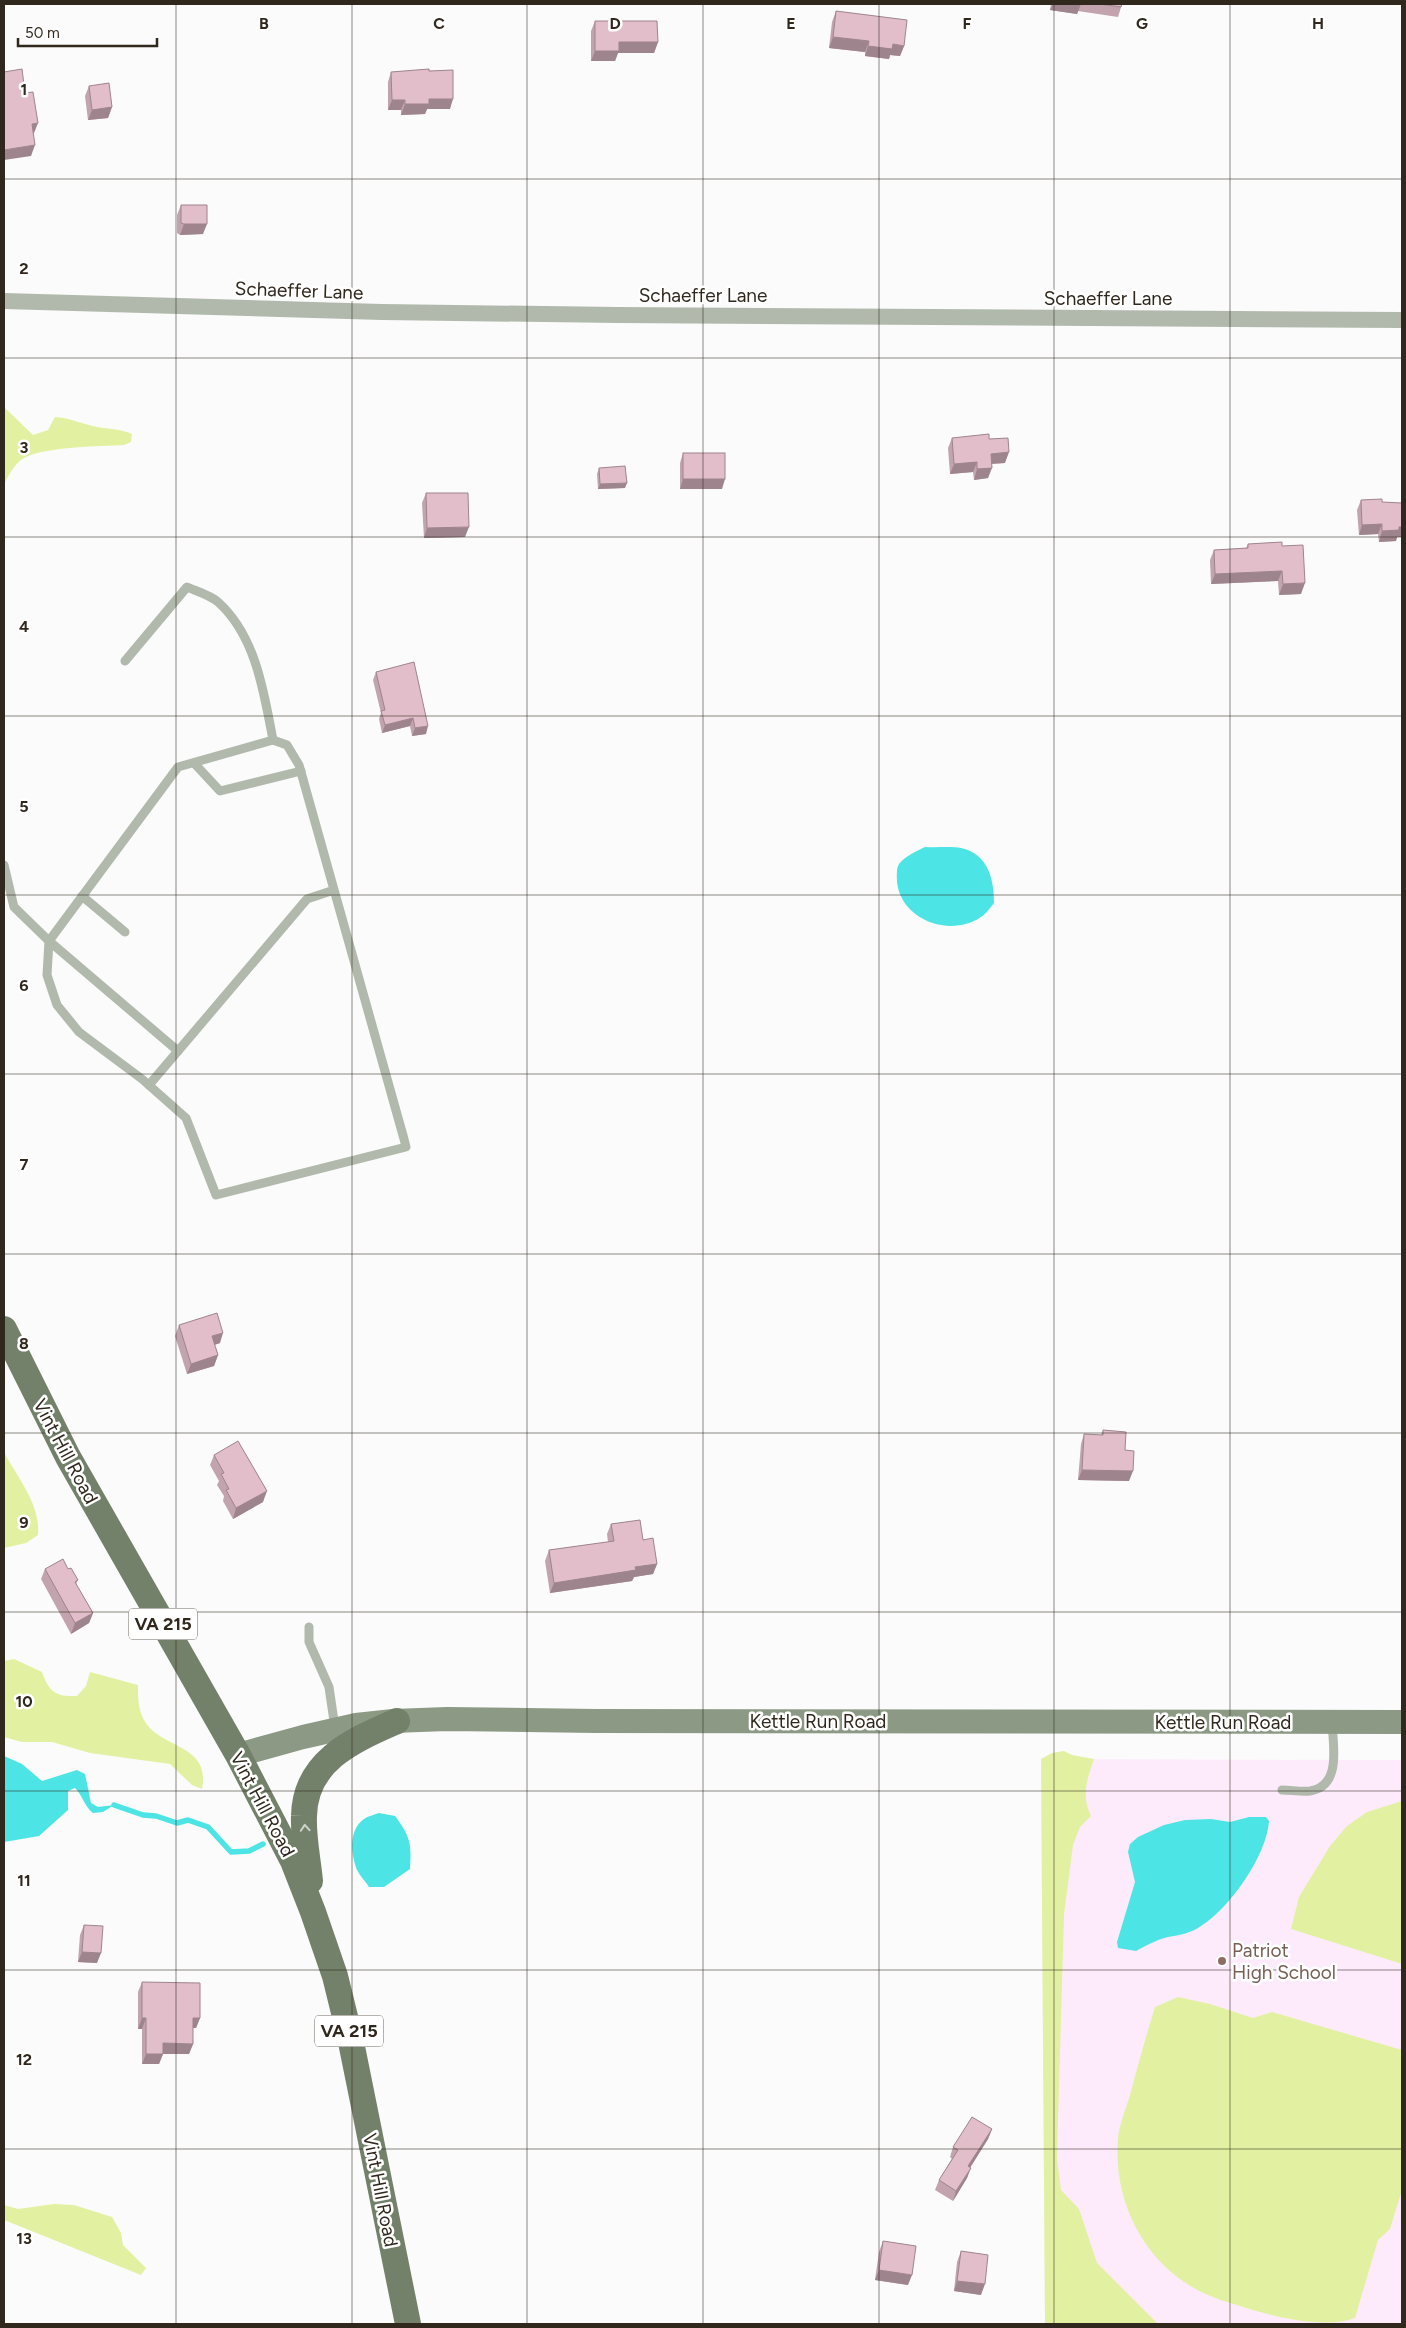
<svg xmlns="http://www.w3.org/2000/svg" width="1406" height="2328" font-family="Figtree,sans-serif">
	<style>
		.education { fill: #fdebfc }
		.green { fill: #e2f1a1 }
		.water { fill: #4ce4e4 }
		.lines { fill: none; stroke-linecap: round; stroke-linejoin: round }
		.stream { stroke: #4ce4e4; stroke-width: 5.5 }
		.lane { stroke: #b1b9ac; stroke-width: 9 }
		.street { stroke: #b1b9ac; stroke-width: 16 }
		.secondary { stroke: #8c9985; stroke-width: 24 }
		.primary { stroke: #73816a; stroke-width: 26 }
		.wall { fill: #c2a3ae }
		.shaded-wall { fill: #9e848d }
		.building { fill: #e2bdca; stroke: #9e848d }
		.oneway { stroke: #ced3cb }
		.grid { fill: none; stroke: #31281d; stroke-width: 1; stroke-opacity: 0.55 }
		.education-dot { fill: #8d6e63; stroke: #fff; stroke-width: 2 }
		.labels { text-anchor: middle; stroke-width: 5; stroke-linejoin: round; paint-order: stroke }
		.shield { fill: #fff; stroke: #6f6861; stroke-width: 1 }
		.shield-label { font-size: 18px; font-weight: bold; fill: #31281d }
		.street-label { font-size: 19px; fill: #31281d; stroke: #fff }
		.education-label { font-size: 19px; fill: #785e54; stroke: #fff; text-anchor: start }
		.grid-label { font-size: 16px; text-anchor: middle; font-weight: bold; fill: #31281d; stroke: #fff; stroke-width: 5; stroke-linejoin: round; paint-order: stroke }
	</style>
	<rect width="100%" height="100%" fill="#fbfbfb"/>
	<path class="education" d="M1041 1759 1402 1760V2324H1045Z"/>
	<g class="green">
		<path d="M4 407 33 435 48 430 55 417C70 418 82 424 97 427 110 429 120 429 132 434L131 442 124 445C101 446 37 447 21 460 14 465 7 478 4 485Z"/>
		<path d="M4 1452C17 1477 41 1505 38 1535L26 1543 4 1548Z"/>
		<path d="M14 1659 42 1672C49 1692 56 1697 77 1696L86 1686 90 1672 138 1685C138 1697 138 1709 144 1720 161 1750 211 1743 202 1789L192 1785 170 1764 90 1753 52 1742H22L4 1737V1661Z"/>
		<path d="M1064 1751 1072 1755 1094 1759C1087 1780 1081 1795 1091 1816L1080 1827 1073 1845 1064 1915 1057 2158 1061 2190 1079 2209 1097 2263 1158 2324H1045L1041 1759 1052 1753Z"/>
		<path d="M1402 1801V1964L1291 1929 1299 1897 1330 1846 1347 1826 1367 1812Z"/>
		<path d="M1178 1997 1210 2004 1253 2018 1272 2012 1402 2050V2190L1390 2229 1378 2240 1355 2318C1329 2328 1284 2319 1256 2311 1235 2304 1212 2299 1192 2287 1141 2257 1113 2198 1118 2139 1119 2124 1126 2109 1130 2095 1138 2065 1146 2036 1155 2007Z"/>
		<path d="M54 2204 74 2205 112 2217 121 2233 123 2245 146 2268 141 2275 4 2220V2205L18 2209Z"/>
	</g>
	<g class="water">
		<path d="M925 847C937 848 950 846 961 848 988 854 994 879 994 903 990 908 986 914 981 917 950 938 901 920 897 882 897 876 896 869 899 864 905 856 917 851 925 847Z"/>
		<path d="M4 1756 22 1764 42 1781 77 1770 85 1774 91 1803 98 1807 114 1805 103 1812 93 1813C84 1806 83 1796 75 1788L68 1791V1810L39 1836 4 1842Z"/>
		<path d="M379 1813 395 1816C410 1836 412 1844 410 1869L384 1887H369C366 1882 360 1876 357 1870 351 1855 348 1830 364 1819 368 1816 374 1815 379 1813Z"/>
		<path d="M1249 1817H1266L1269 1821C1267 1855 1230 1908 1201 1926 1191 1933 1180 1935 1168 1937 1156 1940 1147 1945 1136 1951L1118 1948 1117 1942 1135 1882 1128 1852 1130 1844 1138 1837 1164 1825 1185 1820 1211 1819 1230 1822Z"/>
	</g>
	<g class="lines">
		<path class="stream" d="M114 1805 143 1815 156 1816 177 1823 188 1820 208 1827 231 1852 249 1851 263 1844"/>
		<g class="lane">
			<path d="M273 740 287 745 299 765 404 1139 406 1147 216 1195 186 1118 142 1079 79 1032 57 1005 47 975 49 941 178 1051 307 899 334 890"/>
			<path d="M194 763 220 791 301 771"/>
			<path d="M4 865 14 907 49 941 178 767 273 740C264 693 256 636 218 602 210 595 196 591 187 587L125 661"/>
			<path d="M82 896 125 932"/>
			<path d="M149 1085 178 1051"/>
			<path d="M309 1627V1642L329 1687 335 1728"/>
			<path d="M1282 1790C1291 1790 1301 1792 1310 1791 1342 1786 1333 1745 1332 1722"/>
		</g>
		<path class="street" d="M4 301 382 312 618 315 1402 320"/>
		<path class="secondary" d="M238 1755 303 1737 356 1725 393 1721 447 1719 596 1721 1402 1722"/>
		<g class="primary">
			<path d="M4 1329 68 1457 238 1755 293 1861 313 1912 335 1976 350 2037 408 2324"/>
			<path d="M310 1881C308 1860 303 1837 304 1816 305 1760 354 1740 397 1721"/>
		</g>
	</g>
	<g class="wall">
		<path d="M1051 4H1122L1118 17 1078 11 1077 14 1050 10Z"/>
		<path d="M836 11 904 46 900 56 890 55 889 59 865 56V52L829 48 832 22Z"/>
		<path d="M595 21 658 42 654 53H618L615 61H591V31Z"/>
		<path d="M429 71 450 109H427L425 114 401 115V110H388V82L391 72Z"/>
		<path d="M89 86 112 107 108 118 88 120 85 96Z"/>
		<path d="M181 205 203 234 180 235 177 233V215Z"/>
		<path d="M952 438 989 439 1005 463 992 464 988 478 974 480 973 472 950 474 948 448Z"/>
		<path d="M683 453 722 489H680V463Z"/>
		<path d="M599 468 625 488 598 489 597 474Z"/>
		<path d="M426 493 465 537 424 538 422 503Z"/>
		<path d="M1361 500 1382 502 1397 537 1396 541 1379 542 1378 534 1359 535 1357 510Z"/>
		<path d="M1248 544 1282 546 1301 594 1279 595 1278 581 1211 584 1210 560 1214 550 1246 548Z"/>
		<path d="M376 672 426 734 412 736 410 726 382 733 379 719 381 713 373 680Z"/>
		<path d="M179 1325 220 1343 214 1345 218 1355 214 1366 187 1374 175 1336Z"/>
		<path d="M1103 1430 1125 1450 1129 1481 1078 1480 1081 1444 1084 1434 1101 1435Z"/>
		<path d="M214 1455 263 1502 233 1519 223 1501 224 1496 217 1485 219 1481 210 1465Z"/>
		<path d="M611 1524 643 1540 657 1564 653 1574 634 1577 632 1581 550 1593 545 1561 549 1550 608 1542 607 1534Z"/>
		<path d="M45 1569H68L78 1580 76 1584 93 1613 89 1623 71 1634 41 1579Z"/>
		<path d="M84 1925 97 1963 78 1962 80 1935Z"/>
		<path d="M142 1982 200 2018 196 2028H193V2044L189 2054H163L159 2064H142V2029H138V1992Z"/>
		<path d="M992 2129 988 2139 970 2167 967 2178 953 2201 935 2190 939 2180 952 2159 950 2157 953 2147Z"/>
		<path d="M883 2241 908 2285 875 2280 879 2252Z"/>
		<path d="M961 2251 981 2295 954 2291 957 2262Z"/>
	</g>
	<g class="shaded-wall">
		<path d="M1053 4H1081L1077 14 1050 10Z"/>
		<path d="M833 37 869 41 865 52 829 48Z"/>
		<path d="M619 42H658L654 53H618L615 61H591L595 51Z"/>
		<path d="M893 44 904 46 900 56 890 55 889 59 865 56 868 46Z"/>
		<path d="M429 99H453L450 109H427L425 114 401 115 405 104Z"/>
		<path d="M392 100H405L401 110H388Z"/>
		<path d="M112 107 108 118 88 120 92 110Z"/>
		<path d="M38 123 34 133 28 134 32 124Z"/>
		<path d="M35 145 31 156 4 160V150Z"/>
		<path d="M184 224H207L203 234 180 235Z"/>
		<path d="M1009 452 1005 463 987 464 991 454Z"/>
		<path d="M977 462 973 472 950 474 954 464Z"/>
		<path d="M992 468 988 478 974 480 977 469Z"/>
		<path d="M683 479H725L722 489H680Z"/>
		<path d="M627 483 625 488 598 489 600 484Z"/>
		<path d="M1382 524 1378 534 1359 535 1362 525Z"/>
		<path d="M469 527 465 537 424 538 427 528Z"/>
		<path d="M1399 527H1402V537H1397L1396 541 1379 542 1382 531Z"/>
		<path d="M1282 571 1278 581 1211 584 1215 574Z"/>
		<path d="M1305 583 1301 594 1279 595 1283 584Z"/>
		<path d="M413 718 410 726 382 733 385 725Z"/>
		<path d="M428 726 426 734 412 736 415 728Z"/>
		<path d="M223 1333 220 1343 208 1347 212 1336Z"/>
		<path d="M218 1355 214 1366 187 1374 191 1364Z"/>
		<path d="M1082 1470 1133 1471 1129 1481 1078 1480Z"/>
		<path d="M267 1491 263 1502 233 1519 236 1508Z"/>
		<path d="M657 1564 653 1574 634 1577 632 1581 550 1593 554 1583 635 1567Z"/>
		<path d="M93 1613 89 1623 71 1634 75 1623Z"/>
		<path d="M82 1952 101 1953 97 1963 78 1962Z"/>
		<path d="M142 2018H146L142 2029H138Z"/>
		<path d="M193 2018H200L196 2028H189Z"/>
		<path d="M163 2043 193 2044 189 2054H159Z"/>
		<path d="M146 2054H163L159 2064H142Z"/>
		<path d="M992 2129 988 2139 965 2176 968 2166Z"/>
		<path d="M971 2168 967 2178 953 2201 956 2191Z"/>
		<path d="M879 2270 912 2275 908 2285 875 2280Z"/>
		<path d="M957 2281 985 2284 981 2295 954 2291Z"/>
	</g>
	<g class="building">
		<path d="M1100 4H1122L1121 7Z"/>
		<path d="M836 11 907 20 904 46 893 44 892 49 868 46 869 41 833 37Z"/>
		<path d="M595 21H657L658 42H619V51H595Z"/>
		<path d="M22 69 25 93 33 92 38 123 32 124 35 145 4 150V72Z"/>
		<path d="M429 69V71L453 70V99H429V104H405V100H392L391 72Z"/>
		<path d="M109 83 112 107 92 110 89 86Z"/>
		<path d="M181 205H207V224H184L181 223Z"/>
		<path d="M989 434V439L1008 438 1009 452 991 454 992 468 977 469V462L954 464 952 438Z"/>
		<rect x="683" y="453" width="42" height="26"/>
		<path d="M625 466 627 483 600 484 599 468Z"/>
		<path d="M426 493H468L469 527 427 528Z"/>
		<path d="M1382 499V502L1402 503V527H1399V530L1382 531V524L1362 525 1361 500Z"/>
		<path d="M1282 542V546L1303 545 1305 583 1283 584 1282 571 1215 574 1214 550 1248 548V544Z"/>
		<path d="M414 662 428 726 415 728 413 718 385 725 381 711 385 710 376 672Z"/>
		<path d="M217 1313 223 1333 212 1336 218 1355 191 1364 179 1325Z"/>
		<path d="M1103 1430 1126 1432 1125 1450 1134 1451 1133 1471 1082 1470 1084 1434 1103 1435Z"/>
		<path d="M238 1441 267 1491 236 1508 226 1490 229 1489 221 1474 224 1473 214 1455Z"/>
		<path d="M640 1520 643 1540 653 1538 657 1564 635 1567 636 1570 554 1583 549 1550 614 1541 611 1524Z"/>
		<path d="M63 1559 68 1569 71 1568 78 1580 75 1582 93 1613 75 1623 45 1569Z"/>
		<path d="M84 1925 103 1926 101 1953 82 1952Z"/>
		<path d="M142 1982 200 1983V2018H193V2044L163 2043V2054H146V2018H142Z"/>
		<path d="M972 2117 992 2129 968 2166 971 2168 956 2191 939 2180 958 2150 953 2147Z"/>
		<path d="M883 2241 916 2246 912 2275 879 2270Z"/>
		<path d="M961 2251 988 2255 985 2284 957 2281Z"/>
	</g>
	<defs><path id="oneway-chevron" d="M-2-3.5L2.5 0L-2 3.5" fill="none" stroke-width="1.6" stroke-linecap="round" stroke-linejoin="round" transform="scale(1.25)"/></defs>
	<use class="oneway" href="#oneway-chevron" transform="translate(305 1828) rotate(-94)"/>
	<path class="grid" d="M176 4V2324M352 4V2324M527 4V2324M703 4V2324M879 4V2324M1054 4V2324M1230 4V2324M4 179H1402M4 358H1402M4 537H1402M4 716H1402M4 895H1402M4 1074H1402M4 1254H1402M4 1433H1402M4 1612H1402M4 1791H1402M4 1970H1402M4 2149H1402"/>
	<circle class="education-dot" cx="1222" cy="1961" r="5"/>
	<g class="labels">
		<g class="shield">
			<rect x="129" y="1608.5" width="68" height="31" rx="4"/>
			<rect x="315" y="2015.5" width="68" height="31" rx="4"/>
		</g>
		<g class="shield-label">
			<text x="163" y="1630">VA 215</text>
			<text x="349" y="2037">VA 215</text>
		</g>
		<g class="street-label">
			<text transform="translate(299 290) rotate(2)" y="7">Schaeffer Lane</text>
			<text x="703" y="302">Schaeffer Lane</text>
			<text x="1108" y="305">Schaeffer Lane</text>
			<text transform="translate(66 1451) rotate(62)" y="7">Vint Hill Road</text>
			<text x="818" y="1728">Kettle Run Road</text>
			<text x="1223" y="1729">Kettle Run Road</text>
			<text transform="translate(263 1804) rotate(62)" y="7">Vint Hill Road</text>
			<text transform="translate(381 2190) rotate(79)" y="7">Vint Hill Road</text>
		</g>
		<g class="education-label">
			<text x="1232" y="1957">Patriot<tspan x="1232" dy="22">High School</tspan></text>
		</g>
	</g>
	<g class="grid-label">
		<text x="264" y="29">B</text>
		<text x="439" y="29">C</text>
		<text x="615" y="29">D</text>
		<text x="791" y="29">E</text>
		<text x="967" y="29">F</text>
		<text x="1142" y="29">G</text>
		<text x="1318" y="29">H</text>
		<text x="24" y="95">1</text>
		<text x="24" y="274">2</text>
		<text x="24" y="453">3</text>
		<text x="24" y="632">4</text>
		<text x="24" y="812">5</text>
		<text x="24" y="991">6</text>
		<text x="24" y="1170">7</text>
		<text x="24" y="1349">8</text>
		<text x="24" y="1528">9</text>
		<text x="24" y="1707">10</text>
		<text x="24" y="1886">11</text>
		<text x="24" y="2065">12</text>
		<text x="24" y="2244">13</text>
	</g>
	<rect width="1406" height="2328" fill="none" stroke="#31281d" stroke-width="10"/>
	<path d="M18 38v8h139v-8" fill="none" stroke="#31281d" stroke-width="2.5"/>
	<text x="25" y="38" font-size="15" fill="#31281d" stroke="#ffffff" stroke-width="4" paint-order="stroke">50 m</text>
</svg>
